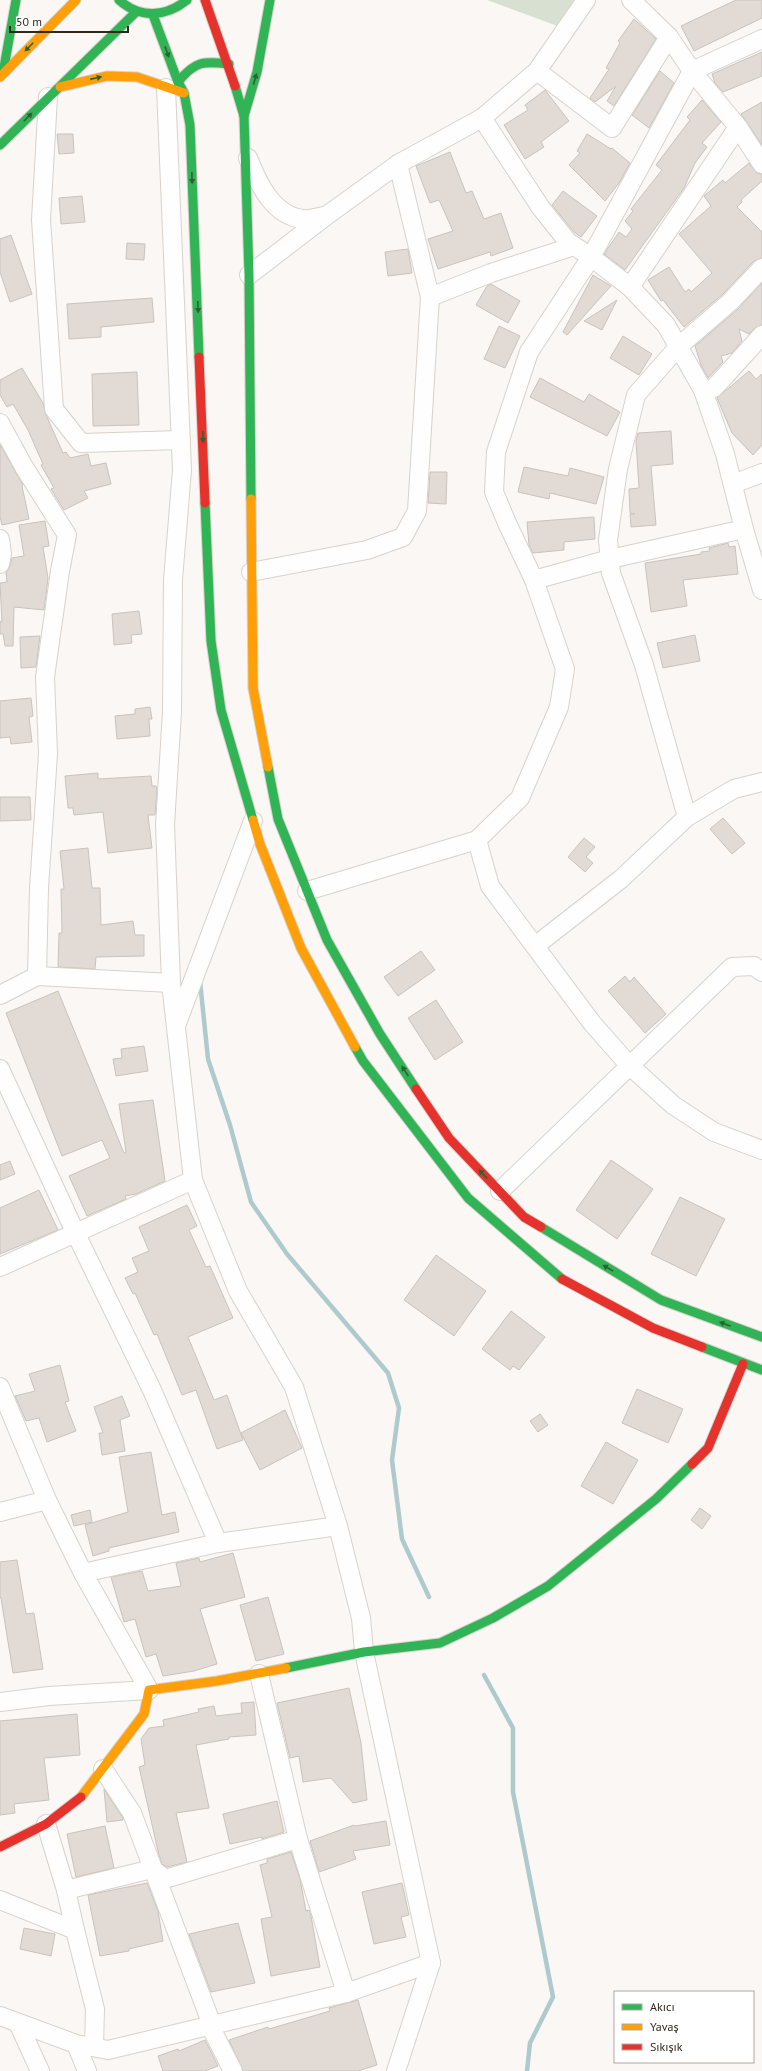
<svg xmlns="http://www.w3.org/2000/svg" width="762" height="2071" font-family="'PT Sans',sans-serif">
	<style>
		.green { fill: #d8e0d2 }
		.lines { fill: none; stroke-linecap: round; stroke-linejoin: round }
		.stream { stroke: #afcacd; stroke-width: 4.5 }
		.building { fill: #e2dbd5; stroke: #c9c3bd }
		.street-casing { stroke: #d8d2cb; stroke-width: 20 }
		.fast-casing { stroke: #d8d2cb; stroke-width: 11 }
		.slow-casing { stroke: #d8d2cb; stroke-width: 11 }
		.jam-casing { stroke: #d8d2cb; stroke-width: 11 }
		.street { stroke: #fefefe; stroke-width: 18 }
		.fast { stroke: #30b455; stroke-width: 9 }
		.slow { stroke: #ff9f0a; stroke-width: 9 }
		.jam { stroke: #e5322d; stroke-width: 9 }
		.oneway { fill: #315f33 }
	</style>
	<rect width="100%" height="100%" fill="#faf7f5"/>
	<path class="green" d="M487 0H576L560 27Z"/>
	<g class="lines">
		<g class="stream">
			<path d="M200 981 208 1059 230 1125 251 1202 287 1254 388 1373 399 1408 392 1460 402 1539 429 1597"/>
			<path d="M484 1675 513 1728V1792L553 1997 530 2043 527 2071"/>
		</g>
	</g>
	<g class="building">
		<path d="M736 0H762V18L694 51 681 26Z"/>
		<path d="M634 19 656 39 614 106 607 101 616 86 595 102 590 98 609 69 606 68 620 43 618 41Z"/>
		<path d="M762 52V76L723 92 715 83 712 74Z"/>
		<path d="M660 71 674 83 649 128 632 115Z"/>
		<path d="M545 90 569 121 541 142 544 147 525 159 504 125 528 110 525 105Z"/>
		<path d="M702 100 721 122 702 143 707 147 695 163 684 188 625 270 604 254 619 232 626 237 632 229 625 221 633 211 631 209 662 170 656 165 690 120 687 117Z"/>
		<path d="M762 102V145L741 114Z"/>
		<path d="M57 134H73L74 153 59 154Z"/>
		<path d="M587 134 611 149 612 148 630 163 619 183 605 201 569 165 580 153 577 151Z"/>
		<path d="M450 152 466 193 472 191 484 219 501 213 513 248 491 256 490 252 438 269 428 239 453 231 439 200 430 203 416 166Z"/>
		<path d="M749 163 757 173 762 174V181L741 200 742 202 737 207 762 232V258L754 261 723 294 684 327 663 300 661 301 648 280 669 267 685 292 689 289 691 292 712 273 679 234 711 206 704 196 723 180 725 183Z"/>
		<path d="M563 191 597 216 581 237 574 232 552 205Z"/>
		<path d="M82 196 85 222 61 224 59 198Z"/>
		<path d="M11 235 32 294 10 302 0 272V239Z"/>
		<path d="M127 243 145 244 144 260 126 259Z"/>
		<path d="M408 249 412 273 388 276 385 252Z"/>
		<path d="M593 275 611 286 567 335 563 332Z"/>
		<path d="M762 283V325L755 328 749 334 739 329 742 341 732 353 721 356 723 362 708 378 701 365 695 346 737 310Z"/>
		<path d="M491 284 520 301 508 323 476 305 487 286Z"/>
		<path d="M152 298 154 322 101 327V337L69 339 67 304Z"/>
		<path d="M617 300 602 330 584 321Z"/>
		<path d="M499 326 520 336 505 368 484 359Z"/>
		<path d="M623 336 652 354 639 375 610 358Z"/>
		<path d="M22 368 43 403 46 415 63 453 66 452 70 458 88 454 91 466 106 463 111 484 84 491 88 498 64 510 51 489 54 488 41 465 43 464 28 430 13 404 7 407 0 395V380Z"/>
		<path d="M749 371 756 379 762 374V445L753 455 732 433 717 398Z"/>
		<path d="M137 372 139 425 93 426 92 374Z"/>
		<path d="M540 378 584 402 589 394 620 412 607 436 530 397Z"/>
		<path d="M671 431 673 464 651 466 656 525 631 527 630 514H635L630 513 629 489 639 488 636 441 638 433Z"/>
		<path d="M0 445 23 485 22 486 29 519 2 525 0 517Z"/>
		<path d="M524 467 568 476 570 468 604 477 596 504 550 493 549 499 518 492Z"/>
		<path d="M430 472H447L446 504 428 503Z"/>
		<path d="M594 517 595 539 564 542V550L533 553 529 545 527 522Z"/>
		<path d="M45 521 49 546 43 547 48 578 44 610 14 607 13 646H5L3 634H0V621L2 622 0 583 7 582 6 573 10 566 12 558 24 556 19 525Z"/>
		<path d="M728 543 729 547 735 546 738 574 683 580 687 606 651 612 645 563 701 554V552L710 551 709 548Z"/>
		<path d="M139 611 142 634 131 635 132 643 114 645 112 614Z"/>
		<path d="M695 635 700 661 663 668 657 643Z"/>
		<path d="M40 636 36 667 21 668 20 637Z"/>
		<path d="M31 698 33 716 29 717 32 742 11 744 10 737 0 738V701Z"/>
		<path d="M150 707 152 719H149L150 736 117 739 115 716 135 714V709Z"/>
		<path d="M98 773V779L151 776 152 786H156L157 789 155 815H148L152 848 108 853 103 812 74 815 73 808H68L65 776Z"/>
		<path d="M0 797H30L31 820 0 821Z"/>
		<path d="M723 818 745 843 732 854 710 829Z"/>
		<path d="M584 838 595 847 586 857 593 863 585 872 568 857Z"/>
		<path d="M88 848 92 888H100L101 925 133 921 135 935H144V956L96 957 95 969 58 967 59 933H62L61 889H64L60 851Z"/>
		<path d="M421 951 435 970 398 996 384 977Z"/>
		<path d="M625 976 630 982 634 977 666 1014 645 1033 608 991Z"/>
		<path d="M58 991 124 1153 126 1152 119 1104 153 1100 165 1181 136 1194 125 1196 126 1199 87 1216 69 1176 110 1158 102 1140 62 1156 6 1013Z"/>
		<path d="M436 1000 463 1042 435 1060 408 1018Z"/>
		<path d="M144 1046 148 1071 116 1076 113 1059 122 1058 121 1049Z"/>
		<path d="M611 1160 653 1189 617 1239 576 1210Z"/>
		<path d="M10 1161 15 1174 0 1180V1165Z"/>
		<path d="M39 1190 58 1230 0 1254V1208Z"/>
		<path d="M680 1197 725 1219 696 1276 651 1254Z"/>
		<path d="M187 1205 197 1226 189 1230 206 1267 210 1266 233 1318 188 1337 214 1400 227 1395 243 1440 217 1449 196 1390 182 1395 157 1334 154 1335 135 1293 133 1294 125 1278 138 1272 132 1258 149 1251 139 1227Z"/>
		<path d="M436 1255 486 1291 454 1336 404 1300Z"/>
		<path d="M511 1311 545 1337 519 1370 513 1366 510 1370 482 1349Z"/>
		<path d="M60 1365 69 1401 65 1402 76 1431 47 1442 39 1418 26 1421 15 1396 35 1391 29 1374Z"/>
		<path d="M637 1389 683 1409 668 1443 622 1423Z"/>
		<path d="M122 1396 130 1416 120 1420 125 1451 102 1455 99 1433H103L94 1407Z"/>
		<path d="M285 1410 302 1448 260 1470 241 1433Z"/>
		<path d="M540 1414 548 1425 538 1432 530 1421Z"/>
		<path d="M606 1442 638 1460 613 1504 581 1486Z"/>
		<path d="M151 1452 162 1515 175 1512 179 1532 109 1548V1551L93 1556 85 1525 128 1512 119 1457Z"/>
		<path d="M700 1508 711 1516 702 1529 691 1520Z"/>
		<path d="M90 1510 92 1522 74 1526 71 1515Z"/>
		<path d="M233 1553 245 1597 200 1609 217 1664 194 1671 163 1676 156 1654 146 1657 135 1619 124 1622 111 1577 142 1571 148 1591 181 1586 176 1563 199 1558 200 1562Z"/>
		<path d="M17 1560 26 1614 34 1613 43 1669 13 1673 1 1598H0V1562Z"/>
		<path d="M268 1597 284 1654 256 1661 240 1605Z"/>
		<path d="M349 1688 361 1743 367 1800 353 1803 331 1778 303 1782 299 1756 290 1758 277 1703Z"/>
		<path d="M254 1702 256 1735 229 1737V1739L196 1745 209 1808 176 1813 187 1862 167 1867 162 1864 158 1851 139 1767 145 1765 141 1739 149 1728 164 1726 163 1720 199 1712 198 1709 214 1706 216 1716 242 1713 241 1703Z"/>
		<path d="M77 1714 80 1755 44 1758 49 1800 14 1804 15 1813 0 1815V1721Z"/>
		<path d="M104 1789 123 1818V1820L107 1822Z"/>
		<path d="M277 1801 284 1832 262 1839V1837L230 1844 223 1814Z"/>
		<path d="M386 1821 390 1845 353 1851 356 1859 319 1872 310 1841 354 1825 355 1826Z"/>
		<path d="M105 1826 114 1868 76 1877 67 1834Z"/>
		<path d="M291 1852 300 1879 306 1911 309 1910 311 1916 320 1967 271 1976 261 1919 272 1917 260 1865 267 1863V1859Z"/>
		<path d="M147 1883 158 1911 163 1941 129 1949V1951L100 1956 88 1895Z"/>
		<path d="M402 1883 409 1915 401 1917 406 1937 374 1944 362 1892Z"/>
		<path d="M238 1923 255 1983 211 1992 189 1934Z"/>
		<path d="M24 1928 55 1934 51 1956 20 1949Z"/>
		<path d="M358 2000 377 2065 358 2071H243L229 2040 268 2027 269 2029 330 2011 329 2008Z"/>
		<path d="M205 2040 218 2066 205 2071H163L158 2056 178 2049 179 2051Z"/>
	</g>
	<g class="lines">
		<defs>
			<g id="street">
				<path d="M631 0 669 37 692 71 738 127 762 164"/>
				<path d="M537 71 612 128 669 37"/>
				<path d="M166 88 182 470 173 580 172 712 165 825 171 983 193 1180 238 1291 294 1387 338 1526 361 1618 364 1652 431 1963 396 2071"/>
				<path d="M48 97 41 220 54 409 81 443 181 440"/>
				<path d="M482 118 541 208 568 242 591 257 630 287 666 325 703 390 725 454 744 529 610 559 534 580 565 669 559 707 520 798 477 840 490 886 592 1023 629 1065 673 1105 714 1132 762 1150"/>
				<path d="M248 158C258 183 273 216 303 219 310 220 318 217 325 216"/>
				<path d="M249 275 326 216 398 164 482 118 537 71 586 0"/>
				<path d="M630 287 738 127"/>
				<path d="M430 297 491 273 574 246"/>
				<path d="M703 390 714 388 762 335"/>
				<path d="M0 423 24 467 67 535 60 571 45 677 48 754 39 888 37 976 0 995"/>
				<path d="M733 484 762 473"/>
				<path d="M744 529 762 590"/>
				<path d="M0 539 2 554 0 564"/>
				<path d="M251 572 367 550 403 537 417 511 430 297 398 164"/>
				<path d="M534 580 507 523 494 492 496 452 529 352 591 257 692 71 762 39"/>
				<path d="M687 817 644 665 611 573 608 540 618 469 636 395 679 346 730 302 762 268"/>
				<path d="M307 891 477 840"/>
				<path d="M535 946 621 879 687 817 734 789 762 782"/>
				<path d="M37 976 171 983"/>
				<path d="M177 1023 253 821"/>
				<path d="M0 1069 76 1234 152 1390 218 1543"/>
				<path d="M500 1191 732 967 754 966 762 972"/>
				<path d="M0 1267 193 1180"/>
				<path d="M0 1387 47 1500 83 1573 149 1690 49 1696 0 1702"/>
				<path d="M0 1512 47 1500"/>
				<path d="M83 1573 218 1543 338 1526"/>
				<path d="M259 1674 298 1839 346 1993"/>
				<path d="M103 1769 132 1813 212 2025"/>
				<path d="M46 1824 66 1890 75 1930"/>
				<path d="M66 1890 152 1869 165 1879 298 1839"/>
				<path d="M0 1900 75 1930 95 2009 94 2047"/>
				<path d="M0 2016 76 2044 108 2050 346 1993 431 1963"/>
				<path d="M18 2023 40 2071"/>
				<path d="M210 2026 233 2071"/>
				<path d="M76 2044 87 2071"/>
			</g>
			<g id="fast">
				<path d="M119 0C140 19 166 17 187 0"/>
				<path d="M153 15 178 82 184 93 190 125 199 357"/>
				<path d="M3 73 16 0"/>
				<path d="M178 82C195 61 203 61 229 64"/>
				<path d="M235 86 244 116 249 275 251 499"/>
				<path d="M244 116 257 72 270 0"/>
				<path d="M0 145 136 12"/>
				<path d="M205 503 211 641 221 710 253 820"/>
				<path d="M268 767 278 819 327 940 380 1034 416 1089"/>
				<path d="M355 1047 363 1061 468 1198 562 1279"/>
				<path d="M541 1227 661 1300 762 1337"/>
				<path d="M702 1347 762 1370"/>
				<path d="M286 1668 364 1652 440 1643 493 1618 548 1586 656 1499 692 1464"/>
			</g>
			<g id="slow">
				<path d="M0 77 76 0"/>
				<path d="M60 87 107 76 137 77 184 93"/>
				<path d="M251 499 253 688 268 767"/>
				<path d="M253 820 260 844 301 948 355 1047"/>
				<path d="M81 1797 144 1714 149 1690 217 1681 286 1668"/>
			</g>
			<g id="jam">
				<path d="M205 0 235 86"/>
				<path d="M199 357 205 503"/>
				<path d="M416 1089 449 1138 524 1217 541 1227"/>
				<path d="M562 1279 653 1328 702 1347"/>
				<path d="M692 1464 708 1448 743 1364"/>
				<path d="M0 1847 46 1824 81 1797"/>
			</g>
		</defs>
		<use href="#street" class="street-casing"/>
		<use href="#fast" class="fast-casing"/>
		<use href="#slow" class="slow-casing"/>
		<use href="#jam" class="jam-casing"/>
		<use href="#street" class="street"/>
		<use href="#fast" class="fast"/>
		<use href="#slow" class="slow"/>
		<use href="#jam" class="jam"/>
	</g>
	<defs><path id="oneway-solid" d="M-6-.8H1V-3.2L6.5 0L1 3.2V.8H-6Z"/></defs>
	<g class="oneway">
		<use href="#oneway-solid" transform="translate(29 47) rotate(135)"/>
		<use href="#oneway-solid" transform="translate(167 52) rotate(70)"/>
		<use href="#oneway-solid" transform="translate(96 78) rotate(-13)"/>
		<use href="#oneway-solid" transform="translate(255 79) rotate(-75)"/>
		<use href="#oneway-solid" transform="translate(28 117) rotate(-45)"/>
		<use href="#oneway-solid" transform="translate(192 178) rotate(88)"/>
		<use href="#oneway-solid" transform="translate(198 307) rotate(88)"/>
		<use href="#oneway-solid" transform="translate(203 437) rotate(88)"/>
		<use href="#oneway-solid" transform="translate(405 1071) rotate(-124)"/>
		<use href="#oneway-solid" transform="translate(483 1174) rotate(-133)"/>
		<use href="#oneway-solid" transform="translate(608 1268) rotate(-149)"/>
		<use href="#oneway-solid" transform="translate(725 1324) rotate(-160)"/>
	</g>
	<rect x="614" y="1991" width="140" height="72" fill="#ffffff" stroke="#ada9a4"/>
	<rect x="622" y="2004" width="20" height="6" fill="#30b455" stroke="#ada9a4"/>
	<text x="650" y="2011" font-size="12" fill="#32271c">Akıcı</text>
	<rect x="622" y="2024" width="20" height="6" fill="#ff9f0a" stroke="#ada9a4"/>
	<text x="650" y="2031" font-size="12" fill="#32271c">Yavaş</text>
	<rect x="622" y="2044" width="20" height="6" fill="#e5322d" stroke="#ada9a4"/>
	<text x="650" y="2051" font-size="12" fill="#32271c">Sıkışık</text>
	<path d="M10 26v6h118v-6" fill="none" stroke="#32271c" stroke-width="2"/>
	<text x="16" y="26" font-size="12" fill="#32271c" stroke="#ffffff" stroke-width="3" paint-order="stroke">50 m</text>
</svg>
